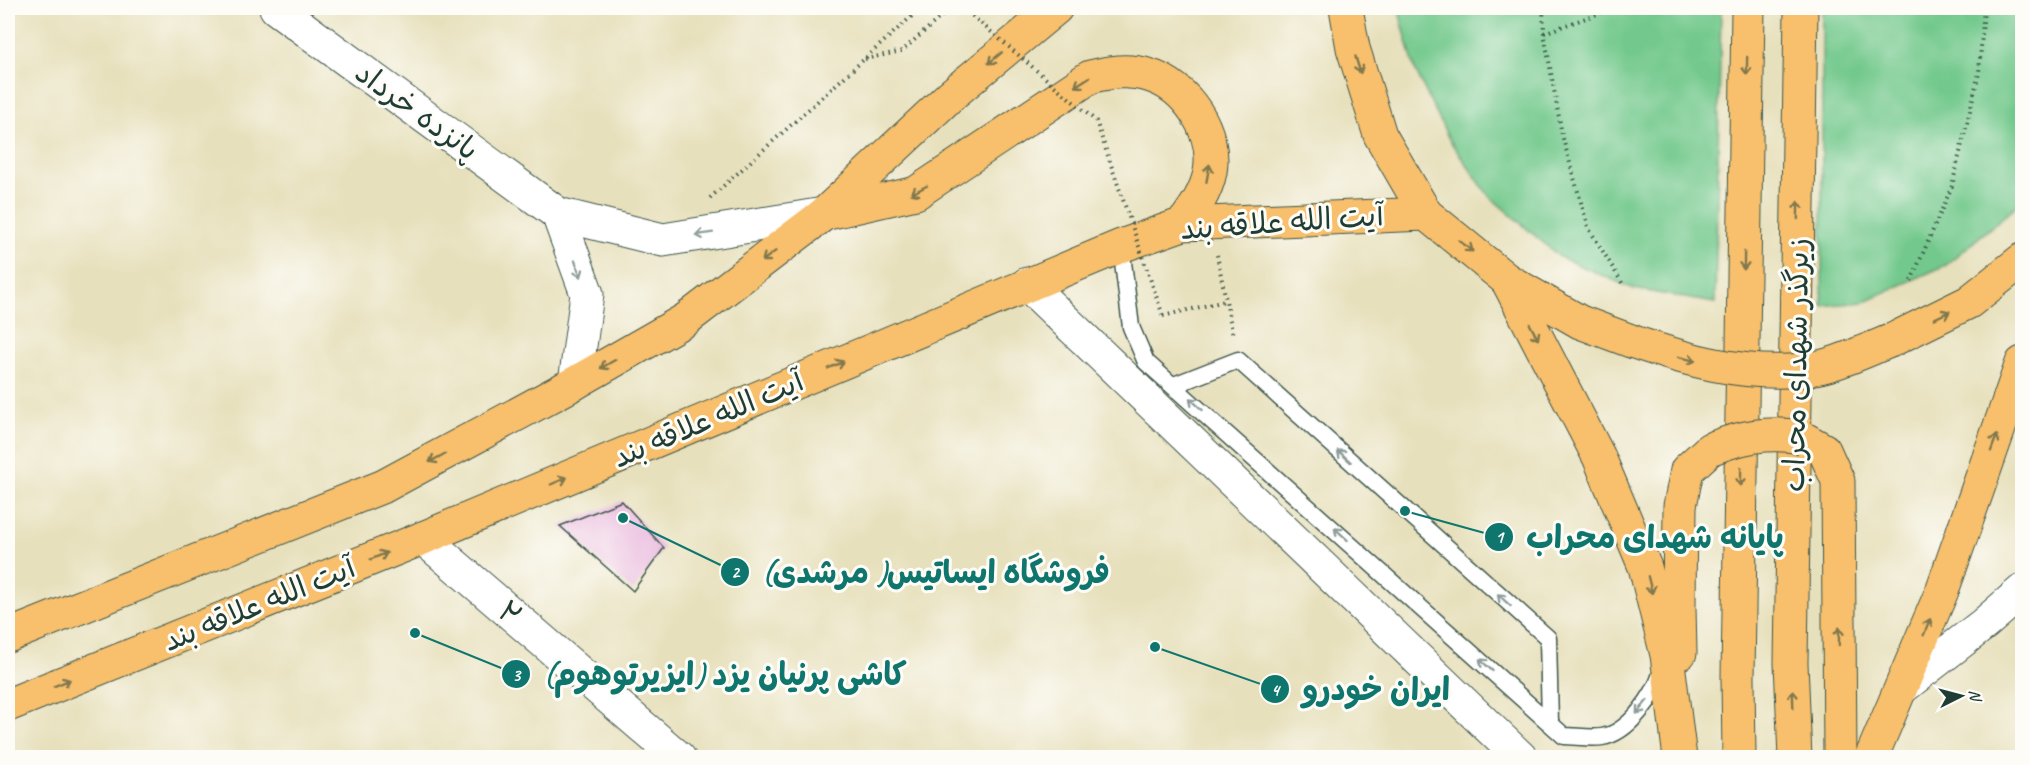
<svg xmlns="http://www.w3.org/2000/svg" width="2030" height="765" font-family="Caveat,'Playpen Sans Arabic',sans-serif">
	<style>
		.green { fill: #73c98d; stroke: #498360; stroke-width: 1.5 }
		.building { fill: #e6adda }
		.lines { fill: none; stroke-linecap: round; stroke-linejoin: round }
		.service-casing { stroke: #3d5548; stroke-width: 19 }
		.minor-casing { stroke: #3d5548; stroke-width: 35 }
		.tertiary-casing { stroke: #3d5548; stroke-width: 35 }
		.primary-casing { stroke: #3d5548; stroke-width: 35 }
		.path { stroke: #3d5548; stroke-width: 4; stroke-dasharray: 1.5 4.5; stroke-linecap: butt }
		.service { stroke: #fff; stroke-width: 16 }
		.minor { stroke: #fff; stroke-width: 33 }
		.tertiary { stroke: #fff; stroke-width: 33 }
		.primary { stroke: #f8bf6c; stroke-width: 33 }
		.primary-bridge-casing { stroke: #3d5548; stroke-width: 35; stroke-linecap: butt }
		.path-bridge { stroke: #3d5548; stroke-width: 4; stroke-dasharray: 1.5 4.5; stroke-linecap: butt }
		.primary-bridge { stroke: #f8bf6c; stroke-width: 33 }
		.oneway { stroke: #81784d }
		.oneway2 { stroke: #8f9e9a }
		.labels { text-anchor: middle; stroke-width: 6; stroke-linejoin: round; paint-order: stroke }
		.street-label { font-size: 30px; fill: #1f3d34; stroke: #fdfcf7 }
		.leader { fill: none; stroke: #0f766e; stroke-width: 2 }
		.callout-dot { fill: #0f766e; stroke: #fdfcf7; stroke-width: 2 }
		.mark-label { font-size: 18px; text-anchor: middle; font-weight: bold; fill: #fff }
		.callout-label { font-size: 32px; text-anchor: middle; font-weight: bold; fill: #0f766e; stroke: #fdfcf7; stroke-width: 6; stroke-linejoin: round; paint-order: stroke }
	</style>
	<rect width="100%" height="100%" fill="#fdfcf7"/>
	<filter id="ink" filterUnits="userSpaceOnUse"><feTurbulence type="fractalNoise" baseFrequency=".0167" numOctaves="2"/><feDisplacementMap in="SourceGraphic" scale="12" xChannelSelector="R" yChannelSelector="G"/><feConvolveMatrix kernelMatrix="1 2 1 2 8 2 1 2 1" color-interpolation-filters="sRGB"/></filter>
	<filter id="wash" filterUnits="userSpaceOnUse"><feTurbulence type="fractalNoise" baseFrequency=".008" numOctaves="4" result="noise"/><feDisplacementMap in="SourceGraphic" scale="24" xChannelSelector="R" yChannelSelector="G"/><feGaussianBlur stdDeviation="1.35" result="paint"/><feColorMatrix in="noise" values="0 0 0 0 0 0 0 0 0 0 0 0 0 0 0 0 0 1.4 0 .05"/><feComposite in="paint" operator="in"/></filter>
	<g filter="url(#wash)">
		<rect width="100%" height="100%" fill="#e7e0bc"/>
		<g class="green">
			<path d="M1398 8H1721L1715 303 1634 289 1560 257 1489 196 1450 141 1415 70Z"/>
			<path d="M1822 8H2022V201L1946 265 1863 302 1822 306Z"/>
		</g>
		<g id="blocks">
			<path class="building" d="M622 501 664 548 633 591 560 526Z"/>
		</g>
	</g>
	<g filter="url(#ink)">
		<use href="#blocks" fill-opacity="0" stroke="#3d5548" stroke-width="1.5"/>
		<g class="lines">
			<defs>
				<g id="service">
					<path d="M1121 246 1131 327 1146 362 1564 736C1576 736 1590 739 1602 737 1629 733 1655 695 1662 671"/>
					<path d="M1174 385 1238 360 1548 638 1550 723"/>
				</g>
				<g id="minor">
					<path d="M1027 284 1521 758"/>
					<path d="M423 538 679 758"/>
					<path d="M1903 687 1984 624 2022 591"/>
				</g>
				<g id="tertiary">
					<path d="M276 8 558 214 663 240 824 214"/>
					<path d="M558 214 587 294 575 383"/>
				</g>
				<g id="primary">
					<path d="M1346 8 1353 48 1380 135 1426 214 1507 280 1580 322 1631 341"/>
					<path d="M824 214 916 193 1090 77C1110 72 1128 69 1148 75 1187 86 1217 132 1210 172 1206 192 1195 208 1183 224"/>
					<path d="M1507 280 1599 457 1645 567 1667 655 1680 758"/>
					<path d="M1890 341 1969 302 2022 260"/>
					<path d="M1801 437 1824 450 1838 481 1840 758"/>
					<path d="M8 636 384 486 575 383 685 320 824 214 950 96 1056 8"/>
					<path d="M1680 653 1679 606 1680 506 1687 470 1710 449"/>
					<path d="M8 705 423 538 1121 246 1183 224 1426 214"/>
					<path d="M1739 758 1738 677 1748 8"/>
					<path d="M1795 758 1791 663 1801 8"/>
					<path d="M1871 758 1942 591 2022 363"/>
				</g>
			</defs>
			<use href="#service" class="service-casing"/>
			<use href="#minor" class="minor-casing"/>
			<use href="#tertiary" class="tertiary-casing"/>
			<use href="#primary" class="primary-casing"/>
			<g class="path">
				<path d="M1543 8 1544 33 1562 135 1588 227 1624 286"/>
				<path d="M1544 33 1614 8"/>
				<path d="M865 59 902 51 951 8"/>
				<path d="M710 198 921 8"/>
				<path d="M1217 255 1233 336"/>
				<path d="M1911 281 1952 186 1979 73 1984 8"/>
				<path d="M1163 316 1225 301"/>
			</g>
			<use href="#service" class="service"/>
			<use href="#minor" class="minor"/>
			<use href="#tertiary" class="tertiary"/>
			<use href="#primary" class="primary"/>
			<defs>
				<g id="primary-bridge">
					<path d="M1631 341C1686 360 1744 376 1802 370 1832 367 1862 352 1890 341"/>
					<path d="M1710 449C1740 437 1769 431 1801 437"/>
				</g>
			</defs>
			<use href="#primary-bridge" class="primary-bridge-casing"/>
			<path class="path-bridge" d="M963 8 1096 121 1163 316"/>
			<use href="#primary-bridge" class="primary-bridge"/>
		</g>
		<defs><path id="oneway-shaft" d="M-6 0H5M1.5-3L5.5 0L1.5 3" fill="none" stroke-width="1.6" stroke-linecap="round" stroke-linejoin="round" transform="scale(1.5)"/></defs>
		<g class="oneway">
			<use href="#oneway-shaft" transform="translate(995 58) rotate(140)"/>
			<use href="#oneway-shaft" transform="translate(1358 65) rotate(73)"/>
			<use href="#oneway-shaft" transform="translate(1747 66) rotate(91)"/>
			<use href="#oneway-shaft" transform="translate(1082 82) rotate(147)"/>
			<use href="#oneway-shaft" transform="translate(1208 173) rotate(-80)"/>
			<use href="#oneway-shaft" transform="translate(919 190) rotate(152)"/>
			<use href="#oneway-shaft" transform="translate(1798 210) rotate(-89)"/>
			<use href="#oneway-shaft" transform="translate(1466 246) rotate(39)"/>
			<use href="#oneway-shaft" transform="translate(769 256) rotate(143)"/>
			<use href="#oneway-shaft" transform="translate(1744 261) rotate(91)"/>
			<use href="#oneway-shaft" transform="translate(1942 315) rotate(-26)"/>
			<use href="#oneway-shaft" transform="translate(1534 332) rotate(62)"/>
			<use href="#oneway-shaft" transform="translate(1687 359) rotate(13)"/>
			<use href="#oneway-shaft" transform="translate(608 364) rotate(150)"/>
			<use href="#oneway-shaft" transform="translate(836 365) rotate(-23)"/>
			<use href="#oneway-shaft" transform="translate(1994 443) rotate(-70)"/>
			<use href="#oneway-shaft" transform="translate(437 458) rotate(152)"/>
			<use href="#oneway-shaft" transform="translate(1741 477) rotate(91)"/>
			<use href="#oneway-shaft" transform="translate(559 481) rotate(-23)"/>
			<use href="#oneway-shaft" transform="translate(379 556) rotate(-22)"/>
			<use href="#oneway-shaft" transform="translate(1650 585) rotate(76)"/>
			<use href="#oneway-shaft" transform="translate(1927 627) rotate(-68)"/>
			<use href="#oneway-shaft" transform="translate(1839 636) rotate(-89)"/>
			<use href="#oneway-shaft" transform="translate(62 683) rotate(-22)"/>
			<use href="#oneway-shaft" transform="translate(1793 699) rotate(-92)"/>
		</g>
		<g class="oneway2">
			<use href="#oneway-shaft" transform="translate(704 234) rotate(171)"/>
			<use href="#oneway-shaft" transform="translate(578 269) rotate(70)"/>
			<use href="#oneway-shaft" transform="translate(1196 404) rotate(-138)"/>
			<use href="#oneway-shaft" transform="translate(1344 456) rotate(-138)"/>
			<use href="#oneway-shaft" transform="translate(1341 534) rotate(-138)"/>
			<use href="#oneway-shaft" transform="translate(1504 600) rotate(-138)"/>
			<use href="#oneway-shaft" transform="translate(1486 665) rotate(-138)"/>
			<use href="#oneway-shaft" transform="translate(1642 707) rotate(129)"/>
		</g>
	</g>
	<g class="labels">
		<g class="street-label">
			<text transform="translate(417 111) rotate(36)" y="10">پانزده خرداد</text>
			<text transform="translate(1282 222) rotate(-4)" y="10">آیت الله علاقه بند</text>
			<text transform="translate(1796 365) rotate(-89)" y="10">زیرگذر شهدای محراب</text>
			<text transform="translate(708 419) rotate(-23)" y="10">آیت الله علاقه بند</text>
			<text transform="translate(259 604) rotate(-22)" y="10">آیت الله علاقه بند</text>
			<text transform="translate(510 613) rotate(41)" y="10">۲</text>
		</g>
	</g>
	<path class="leader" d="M1405 511L1499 537M623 518L735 572M415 633L516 674M1155 647L1275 689"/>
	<g class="callout-dot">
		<circle cx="1405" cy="511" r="6"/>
		<circle cx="623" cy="518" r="6"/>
		<circle cx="415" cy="633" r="6"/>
		<circle cx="1155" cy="647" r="6"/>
		<circle cx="1499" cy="537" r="15"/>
		<circle cx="735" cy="572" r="15"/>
		<circle cx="516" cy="674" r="15"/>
		<circle cx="1275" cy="689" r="15"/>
	</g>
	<g class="mark-label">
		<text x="1499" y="543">1</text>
		<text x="735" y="578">2</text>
		<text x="516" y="681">3</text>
		<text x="1275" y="696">4</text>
	</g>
	<g class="callout-label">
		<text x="1655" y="548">پایانه شهدای محراب</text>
		<text x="936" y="583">فروشگاه ایساتیس( مرشدی)</text>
		<text x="725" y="685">کاشی پرنیان یزد (ایزیرتوهوم)</text>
		<text x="1376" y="700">ایران خودرو</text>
	</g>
	<rect width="2030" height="765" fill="none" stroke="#fdfcf7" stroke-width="30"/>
	<g transform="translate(1961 696) rotate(84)" stroke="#fdfcf7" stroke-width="4.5" paint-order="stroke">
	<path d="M0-4.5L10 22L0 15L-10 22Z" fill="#1f3d34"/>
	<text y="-9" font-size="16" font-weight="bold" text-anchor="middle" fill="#1f3d34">N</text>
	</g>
</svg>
